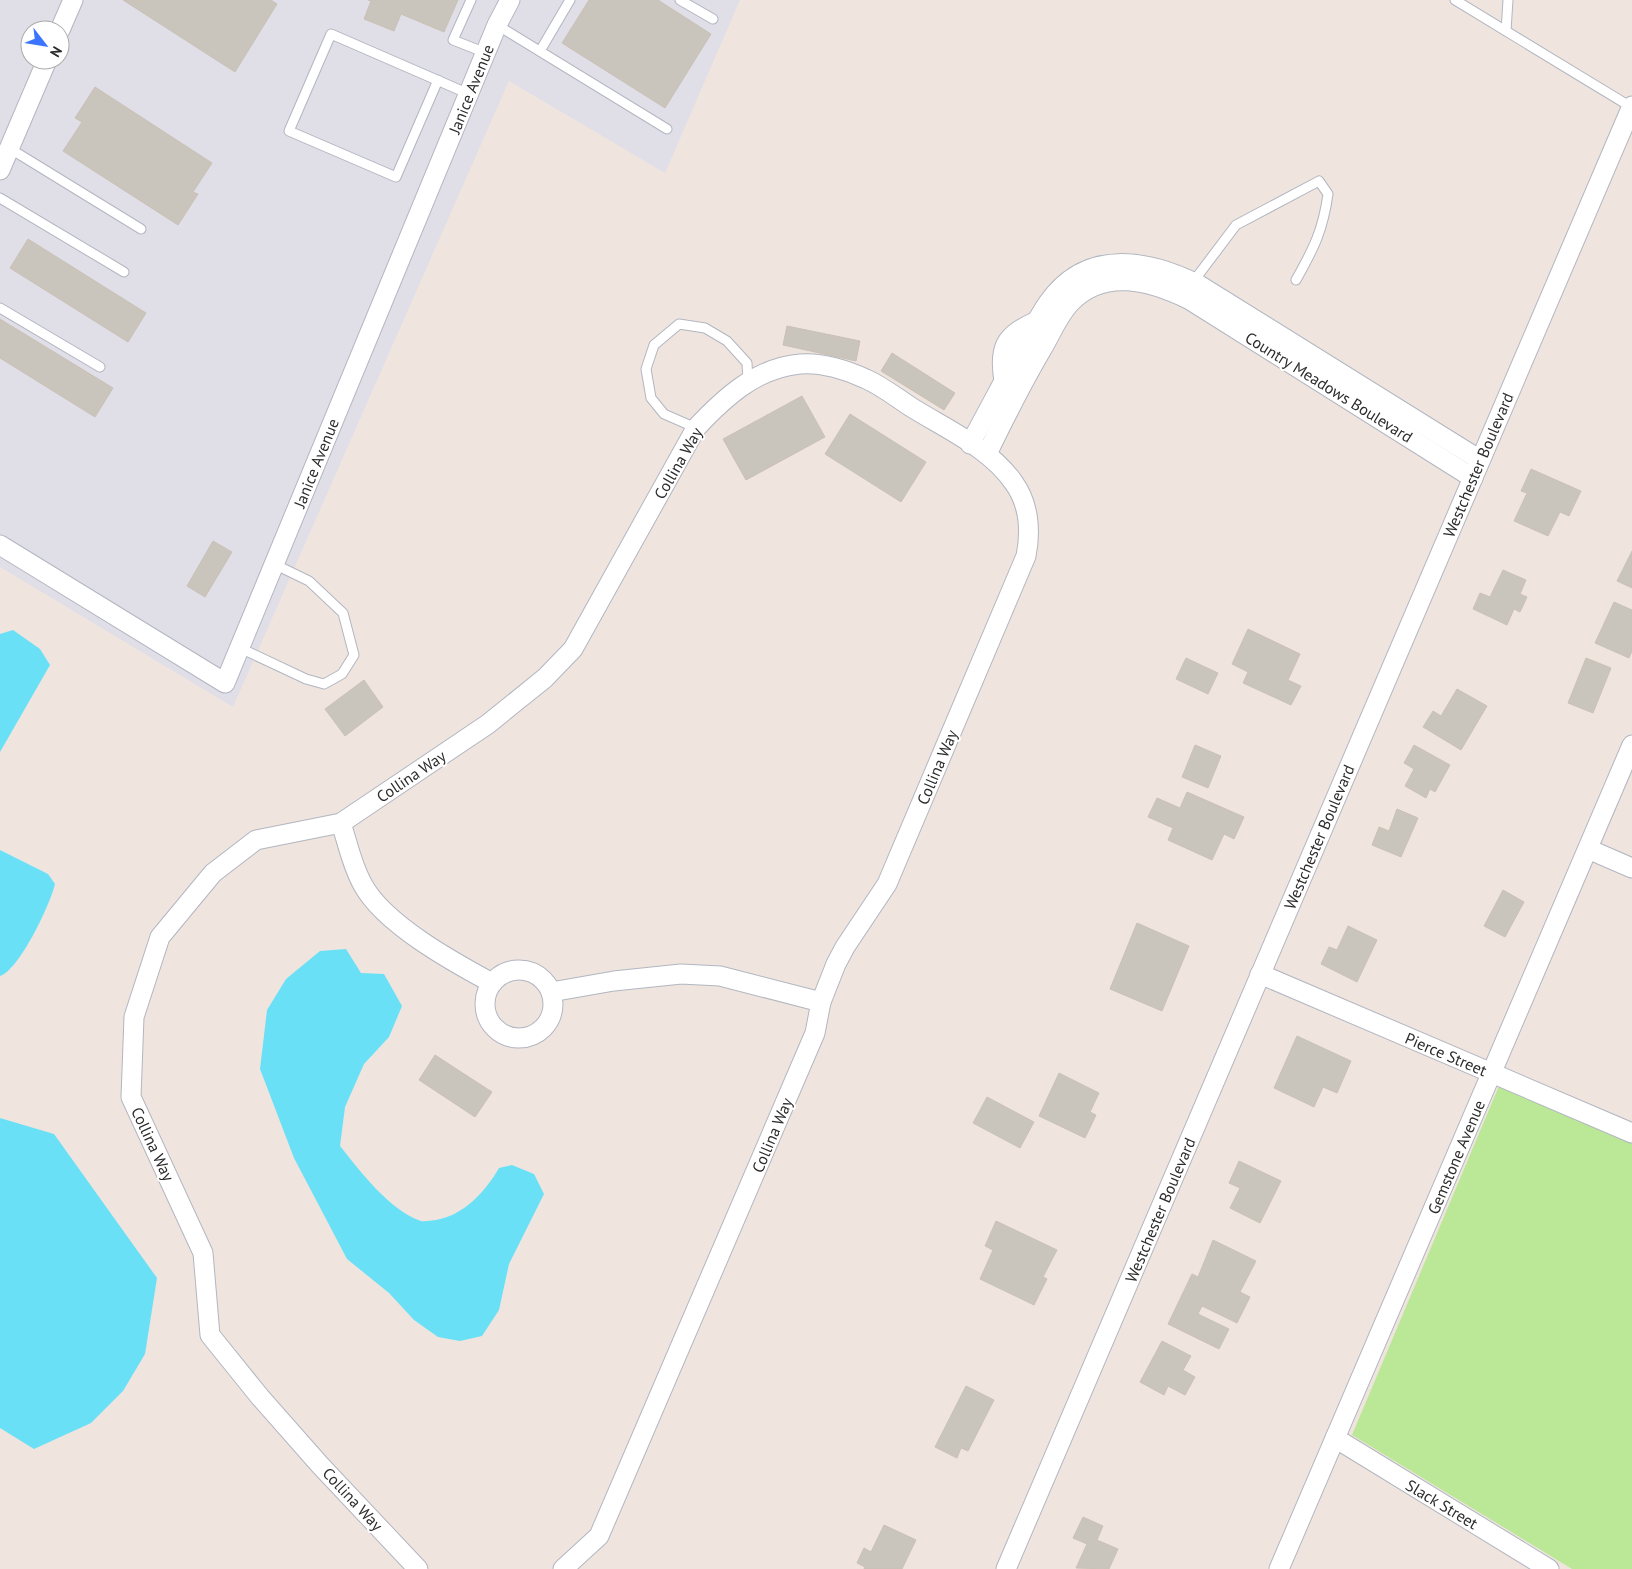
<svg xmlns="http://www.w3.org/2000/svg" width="1632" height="1569" font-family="'PT Sans',sans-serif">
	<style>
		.industrial { fill: #e0dee7; fill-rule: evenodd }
		.green { fill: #bbe897 }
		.water { fill: #6ae0f7 }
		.building { fill: #c9c4bc; stroke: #cac1b7 }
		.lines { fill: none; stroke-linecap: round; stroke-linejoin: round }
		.lane-casing { stroke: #b2b6c1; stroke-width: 11 }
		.street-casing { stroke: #b2b6c1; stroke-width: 21 }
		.lane { stroke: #fff; stroke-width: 9 }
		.street { stroke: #fff; stroke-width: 19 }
		.labels { text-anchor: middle; stroke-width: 4; stroke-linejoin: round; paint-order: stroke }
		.street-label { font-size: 16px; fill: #2c2c2c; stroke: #fff }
	</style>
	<rect width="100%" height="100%" fill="#efe5de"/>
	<path class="industrial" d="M0 0H740L665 173 509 81 233 707 0 567ZM30 30H60V60H30Z"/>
	<path class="green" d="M1499 1086 1632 1143V1569H1572L1352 1435Z"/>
	<g class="water">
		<path d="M13 630 40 649 50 665 0 752V634Z"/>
		<path d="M0 850 48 874 55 884C50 905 19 970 0 976Z"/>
		<path d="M346 949 361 973 384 974 402 1006 389 1037 364 1064 345 1107 340 1146C361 1172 389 1210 421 1221 425 1222 432 1220 436 1220 464 1215 485 1192 499 1168L512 1165 534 1174 544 1194 509 1264 499 1310 482 1336 460 1341 438 1337 414 1320 389 1293 347 1259 294 1158 260 1069 267 1010 286 979 320 951Z"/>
		<path d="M0 1118 54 1134 157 1278 145 1354 123 1391 91 1423 34 1449 0 1428Z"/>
	</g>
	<g class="building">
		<path d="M123 0H271L277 4 235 72Z"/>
		<path d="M368 0H458L444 32 401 14 394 31 364 19 371 1Z"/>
		<path d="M589 0H658L711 34 665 108 562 43Z"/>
		<path d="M95 87 212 163 193 192 198 194 178 225 63 151 82 122 75 118Z"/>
		<path d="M28 239 146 313 128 342 10 268Z"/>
		<path d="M0 319 113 388 95 417 0 358Z"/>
		<path d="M787 326 860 341 856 361 783 345Z"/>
		<path d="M892 353 955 393 944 410 881 371Z"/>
		<path d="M802 396 825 437 746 480 723 439Z"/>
		<path d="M850 414 926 462 901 502 825 454Z"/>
		<path d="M1531 469 1581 491 1569 516 1560 512 1548 536 1514 521 1527 493 1521 491Z"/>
		<path d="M213 541 232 552 205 597 187 586Z"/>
		<path d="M1632 551V588L1617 581Z"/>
		<path d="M1503 570 1526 580 1520 594 1527 597 1520 612 1514 609 1507 625 1473 609 1480 593 1490 597Z"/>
		<path d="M1614 602 1632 610V651L1629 658 1595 643Z"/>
		<path d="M1248 629 1300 654 1288 680 1301 686 1291 705 1243 683 1248 672 1232 664Z"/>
		<path d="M1186 658 1218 673 1208 694 1176 679Z"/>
		<path d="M1586 658 1611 668 1593 713 1568 703Z"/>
		<path d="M364 680 383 707 345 736 325 709Z"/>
		<path d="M1457 689 1487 706 1461 750 1423 727 1433 711 1441 716Z"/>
		<path d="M1195 745 1221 756 1208 788 1182 777Z"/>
		<path d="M1414 745 1450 765 1435 792 1430 789 1426 798 1405 786 1414 769 1404 763Z"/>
		<path d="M1187 792 1244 817 1234 839 1224 834 1212 860 1168 840 1173 828 1148 817 1157 798 1180 808Z"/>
		<path d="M1397 809 1418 818 1401 857 1372 845 1379 827 1389 831Z"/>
		<path d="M1503 890 1524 902 1505 937 1484 926Z"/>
		<path d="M1137 923 1189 946 1162 1011 1110 989Z"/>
		<path d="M1348 926 1377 940 1357 982 1321 964 1329 947 1337 950Z"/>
		<path d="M1297 1036 1351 1061 1337 1093 1323 1087 1314 1107 1274 1088Z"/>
		<path d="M435 1055 492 1092 475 1117 419 1080Z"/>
		<path d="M1059 1073 1099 1093 1090 1112 1096 1115 1085 1138 1039 1116Z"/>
		<path d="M987 1097 1034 1122 1020 1148 973 1123Z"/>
		<path d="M1239 1161 1281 1181 1260 1223 1230 1208 1240 1188 1229 1183Z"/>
		<path d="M996 1221 1057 1250 1043 1277 1047 1279 1034 1305 980 1279 993 1250 985 1246Z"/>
		<path d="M1213 1240 1256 1261 1240 1292 1250 1297 1237 1323 1202 1306 1198 1314 1229 1329 1219 1349 1168 1324 1192 1274 1198 1277Z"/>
		<path d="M1162 1341 1191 1356 1183 1370 1195 1377 1185 1395 1168 1386 1164 1395 1140 1382Z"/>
		<path d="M966 1386 994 1400 968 1451 961 1448 957 1458 935 1447Z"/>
		<path d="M1083 1517 1103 1526 1097 1540 1118 1549 1109 1569 1076 1568 1087 1544 1073 1538Z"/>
		<path d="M884 1525 916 1540 902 1569H864L865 1567 857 1563 864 1548 871 1552Z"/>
	</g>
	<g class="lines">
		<defs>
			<g id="lane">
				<path d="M471 0 453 40 486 53"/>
				<path d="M680 0 713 19"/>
				<path d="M1455 0 1631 107"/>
				<path d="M497 25 667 129"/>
				<path d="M1506 31 1508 0"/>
				<path d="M540 51 570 0"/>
				<path d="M438 80 396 177 289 131 331 34 469 94"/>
				<path d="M9 148 141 229"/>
				<path d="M0 198 124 272"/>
				<path d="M1193 282 1236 225 1319 181 1328 194C1323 230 1314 248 1296 280"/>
				<path d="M0 308 100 367"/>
				<path d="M696 428 664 414 651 398 646 369 654 345 679 324 705 328 727 341 747 363 748 381"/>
				<path d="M240 648 306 679 324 684 342 674 354 655 343 613 309 581 274 564"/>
			</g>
			<g id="street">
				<path d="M60 30 73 0"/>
				<path d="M0 170 47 60"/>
				<path d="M1004 381C998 346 1006 335 1037 321"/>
				<path d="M970 444C989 410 1006 376 1025 343 1032 330 1039 316 1048 303 1086 248 1147 259 1199 285L1480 460"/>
				<path d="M987 454C1004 419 1022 383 1042 349 1051 334 1058 316 1070 303 1104 267 1151 281 1190 300L1473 478"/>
				<path d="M0 545 225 683 497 25 510 0"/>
				<path d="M341 823C348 844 352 866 363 885 384 924 453 962 492 983"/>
				<path d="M1588 849 1632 868"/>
				<circle cx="519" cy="1004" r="34"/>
				<path d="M1260 974 1632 1133"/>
				<path d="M551 992 614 981 681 974 720 976 821 1002"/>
				<path d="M1335 1438 1549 1569"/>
				<path d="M418 1569 320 1465 260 1397 210 1335 203 1253 131 1097 134 1017 160 937 213 873 256 840 341 823 488 724 545 678 573 649 696 428C724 398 756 368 800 364 821 362 847 370 866 379 882 386 897 398 911 407 946 429 990 448 1014 483 1029 504 1031 531 1026 556L887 884 845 947 836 964 821 1002 815 1033 599 1536 563 1569"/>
				<path d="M1006 1569 1632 106"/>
				<path d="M1279 1569 1632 745"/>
			</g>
		</defs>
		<use href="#lane" class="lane-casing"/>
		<use href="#street" class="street-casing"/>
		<use href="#lane" class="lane"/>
		<use href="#street" class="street"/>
	</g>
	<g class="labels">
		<g class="street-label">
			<text transform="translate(471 89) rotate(-68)" y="6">Janice Avenue</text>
			<text transform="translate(1329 387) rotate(32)" y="6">Country Meadows Boulevard</text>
			<text transform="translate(316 463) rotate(-68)" y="6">Janice Avenue</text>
			<text transform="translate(678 463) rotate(-60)" y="6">Collina Way</text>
			<text transform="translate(1478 465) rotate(-67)" y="6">Westchester Boulevard</text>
			<text transform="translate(937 767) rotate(-67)" y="6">Collina Way</text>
			<text transform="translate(411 776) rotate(-34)" y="6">Collina Way</text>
			<text transform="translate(1319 837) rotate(-67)" y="6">Westchester Boulevard</text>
			<text transform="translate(1446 1054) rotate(23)" y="6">Pierce Street</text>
			<text transform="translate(772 1135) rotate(-67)" y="6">Collina Way</text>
			<text transform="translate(153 1144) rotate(65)" y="6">Collina Way</text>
			<text transform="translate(1456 1157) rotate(-67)" y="6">Gemstone Avenue</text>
			<text transform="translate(1160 1210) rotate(-67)" y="6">Westchester Boulevard</text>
			<text transform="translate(353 1499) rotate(47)" y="6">Collina Way</text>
			<text transform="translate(1442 1504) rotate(31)" y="6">Slack Street</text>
		</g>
	</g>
	<g transform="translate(45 45) rotate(121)"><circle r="24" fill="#ffffff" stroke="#ababab"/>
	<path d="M0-4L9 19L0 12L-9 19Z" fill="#3a74ff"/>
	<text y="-8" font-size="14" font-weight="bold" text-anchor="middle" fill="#2c2c2c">N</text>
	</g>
</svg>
